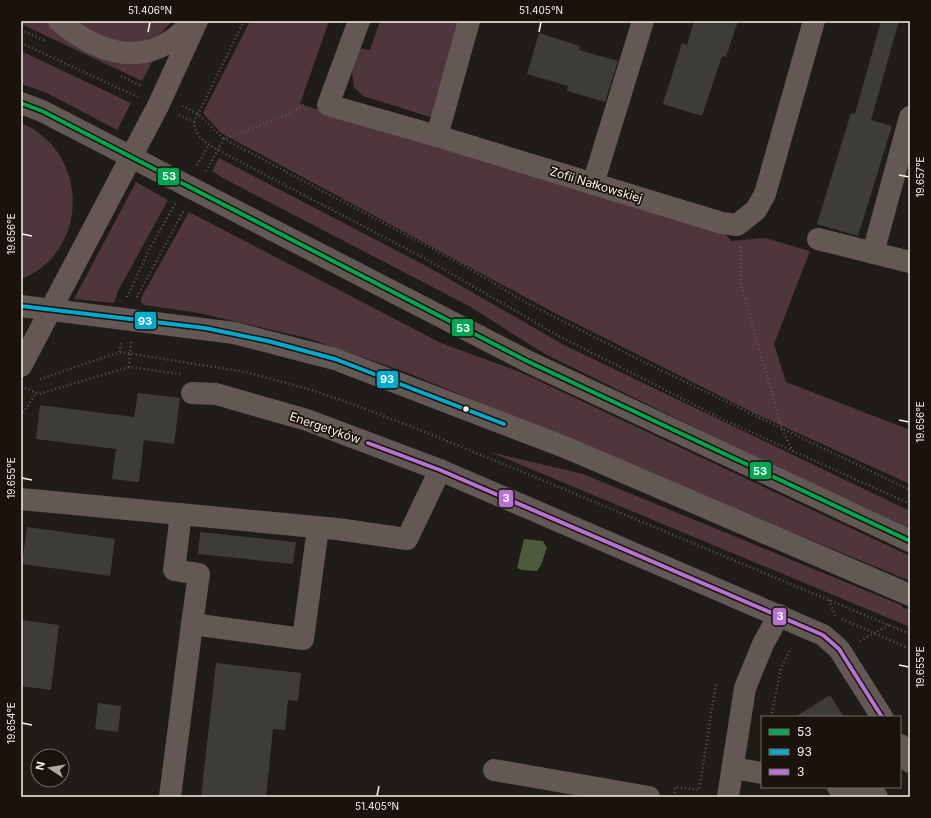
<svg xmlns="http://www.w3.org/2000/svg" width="931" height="818" font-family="Inter,sans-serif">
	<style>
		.green { fill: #4f363c }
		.water { fill: #4e5a3c }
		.building { fill: #3e3c38 }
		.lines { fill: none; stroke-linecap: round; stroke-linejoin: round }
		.path { stroke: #5e5754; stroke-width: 2.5; stroke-dasharray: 1 3; stroke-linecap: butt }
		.minor { stroke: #635854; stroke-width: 22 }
		.major { stroke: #655854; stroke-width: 22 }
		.bus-1-casing { stroke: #1a130c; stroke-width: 7 }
		.bus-2-casing { stroke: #1a130c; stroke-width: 7 }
		.bus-3-casing { stroke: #1a130c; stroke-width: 7 }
		.bus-1 { stroke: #00a651; stroke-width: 4 }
		.bus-2 { stroke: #00a9ce; stroke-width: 4 }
		.bus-3 { stroke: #b673d3; stroke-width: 4 }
		.ticks { fill: none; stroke: #f7f2ed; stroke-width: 1.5 }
		.bus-dot { fill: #f7f2ed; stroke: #1a130c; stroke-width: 1.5 }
		.labels { text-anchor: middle; stroke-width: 3.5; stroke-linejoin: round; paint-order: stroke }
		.street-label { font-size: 12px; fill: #f7f2ed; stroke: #1a130c }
		.line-badge { stroke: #1a130c; stroke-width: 1.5 }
		.badge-label { font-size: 11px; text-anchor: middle; font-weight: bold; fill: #fff }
		.neatline { fill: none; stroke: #f7f2ed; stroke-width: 1.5 }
		.ticks-label { font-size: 10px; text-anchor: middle; fill: #f7f2ed }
	</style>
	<rect width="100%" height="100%" fill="#201c18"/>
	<g class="green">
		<path d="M21 21H48L56 29 153 60 142 81 21 24Z"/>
		<path d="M74 21H172L158 37 150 40 126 45 106 38Z"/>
		<path d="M250 21H329L300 104 725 233 731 241 765 238 810 251 774 344 786 382 910 430V484L756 414 551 311 221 133 203 113Z"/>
		<path d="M380 21H464L435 113 430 117 363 96 354 87 352 73 357 48 370 50Z"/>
		<path d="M21 51 131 103 117 130 47 93 21 84Z"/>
		<path d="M21 123C89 151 91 252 21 279Z"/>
		<path d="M219 158 430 268 564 345 910 511V529L777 468 545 354 469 306 221 177 212 171Z"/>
		<path d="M136 182 168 200 118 291 114 303 74 299Z"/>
		<path d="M189 212 441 343 520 372 910 556V581L408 373 307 338 199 313 144 305 141 302V298Z"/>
		<path d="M490 452 583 474 901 605 903 608 910 609V627Z"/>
	</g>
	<path class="water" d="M524 539 543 541 547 548 541 565 537 571 522 570 517 568Z"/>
	<g class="building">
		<path d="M694 21H738L726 57 722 56 702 116 663 104 682 43 687 45Z"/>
		<path d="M881 21H899L871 120 892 126 858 236 817 224 851 113 855 114Z"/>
		<path d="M539 33 580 46 579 50 618 61 605 102 567 91 568 86 527 74Z"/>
		<path d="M138 393 180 398 174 444 144 440 139 482 112 479 116 449 36 439 40 405 134 417Z"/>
		<path d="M27 527 115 539 110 576 22 564Z"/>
		<path d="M200 532 296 542 293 564 198 554Z"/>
		<path d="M21 620 59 625 51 690 21 686Z"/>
		<path d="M216 663 301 673 298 701 288 700 285 730 273 729 266 797H201Z"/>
		<path d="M830 695 844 717H795Z"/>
		<path d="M98 703 121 706 118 732 95 729Z"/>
	</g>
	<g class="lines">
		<g class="path">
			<path d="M21 30 46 41"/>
			<path d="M21 43 138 97"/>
			<path d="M121 76 142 86"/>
			<path d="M182 106 198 114 224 139 284 116 306 104"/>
			<path d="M179 115 194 122C195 137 206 143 218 150L426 259 557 335 722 419 910 504"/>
			<path d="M194 122 244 21"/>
			<path d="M197 165 209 145"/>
			<path d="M206 171 224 139 463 265 527 303 644 362 910 490"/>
			<path d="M741 247V285L782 429 793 452"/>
			<path d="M127 297 149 250 175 204"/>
			<path d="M137 297 184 210"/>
			<path d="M120 352 246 372 311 390 341 400 410 426 525 473 910 634"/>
			<path d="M129 367 131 342"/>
			<path d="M40 379 120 352 121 342"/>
			<path d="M25 388 39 394 129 367 180 374"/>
			<path d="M21 416 36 393"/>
			<path d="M829 600 835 616"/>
			<path d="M842 619 910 649"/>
			<path d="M860 641 889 625"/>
			<path d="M771 717 781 668 791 648"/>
			<path d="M674 797 675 787 699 790 716 683"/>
		</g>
		<g class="minor">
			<path d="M359 21 328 105 437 136 722 223 737 225 756 210 765 194 814 21"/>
			<path d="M21 103 42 111 529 362 910 541"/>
			<path d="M437 136 469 21"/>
			<path d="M593 184 643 21"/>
			<path d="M818 239 910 262"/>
			<path d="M873 253 910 117"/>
			<path d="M21 306 234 333 335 359 567 448 910 595"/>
			<path d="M192 393 216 394 307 420 440 470 823 635 839 649 882 717"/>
			<path d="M21 499 337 529 407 539 440 470"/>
			<path d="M181 514 174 570 199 574 192 624"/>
			<path d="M900 745 910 762"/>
			<path d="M733 768 762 773"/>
			<path d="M494 770 649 797"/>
			<path d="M838 787 868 792 877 797"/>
			<path d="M170 797 192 624 303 639 318 528"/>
			<path d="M728 797 745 688 763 644 779 615"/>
		</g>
		<g class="major">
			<path d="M59 21C93 49 135 68 175 38 181 33 187 27 193 21"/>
			<path d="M21 366 158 106 197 21"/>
		</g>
		<defs>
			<path id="bus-1" d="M21 103 42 111 529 362 910 541"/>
			<path id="bus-2" d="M21 306 205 328 268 341 335 359 504 424"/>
			<path id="bus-3" d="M368 443 440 470 823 635 839 649 882 717"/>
		</defs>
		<use href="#bus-1" class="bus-1-casing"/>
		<use href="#bus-2" class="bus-2-casing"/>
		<use href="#bus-3" class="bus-3-casing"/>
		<use href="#bus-1" class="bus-1"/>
		<use href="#bus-2" class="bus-2"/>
		<use href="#bus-3" class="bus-3"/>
	</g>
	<path class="ticks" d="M148 32 150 22M539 32 541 22M899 175 909 177M22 234 32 236M899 420 909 422M22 478 32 480M899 665 909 667M22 723 32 725M377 796 379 786"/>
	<circle class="bus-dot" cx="466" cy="409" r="3.5"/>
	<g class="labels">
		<g class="street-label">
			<text transform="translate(596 185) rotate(17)" y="4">Zofii Nałkowskiej</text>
			<text transform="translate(325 428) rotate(19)" y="4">Energetyków</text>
		</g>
	</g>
	<g class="line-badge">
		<rect x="157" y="167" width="23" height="19" rx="4" fill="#00a651"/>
		<rect x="134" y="311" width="23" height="19" rx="4" fill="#00a9ce"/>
		<rect x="451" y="318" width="23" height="19" rx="4" fill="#00a651"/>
		<rect x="376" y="370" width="23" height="19" rx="4" fill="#00a9ce"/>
		<rect x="749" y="461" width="23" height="19" rx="4" fill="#00a651"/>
		<rect x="498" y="489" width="16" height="19" rx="4" fill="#b673d3"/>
		<rect x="772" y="607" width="15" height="19" rx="4" fill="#b673d3"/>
	</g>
	<g class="badge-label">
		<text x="169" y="180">53</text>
		<text x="145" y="325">93</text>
		<text x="463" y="332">53</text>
		<text x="387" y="383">93</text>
		<text x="760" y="475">53</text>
		<text x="506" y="502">3</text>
		<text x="780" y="620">3</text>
	</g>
	<rect width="931" height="818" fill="none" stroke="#1a130c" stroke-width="44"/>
	<rect x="761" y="716" width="140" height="72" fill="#1a130c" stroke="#726c66"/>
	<rect x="769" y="729" width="20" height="6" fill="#00a651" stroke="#726c66"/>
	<text x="797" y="736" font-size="12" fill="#f7f2ed">53</text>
	<rect x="769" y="749" width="20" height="6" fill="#00a9ce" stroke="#726c66"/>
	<text x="797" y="756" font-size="12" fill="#f7f2ed">93</text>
	<rect x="769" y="769" width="20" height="6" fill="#b673d3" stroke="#726c66"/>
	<text x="797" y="776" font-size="12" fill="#f7f2ed">3</text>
	<g transform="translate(50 768) rotate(282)"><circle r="19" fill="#1a130c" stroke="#726c66"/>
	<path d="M0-3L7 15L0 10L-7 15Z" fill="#aca7a2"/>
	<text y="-6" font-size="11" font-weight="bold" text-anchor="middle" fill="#f7f2ed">N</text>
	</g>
	<rect x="22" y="22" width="887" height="774" class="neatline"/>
	<g class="ticks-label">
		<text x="150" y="14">51.406°N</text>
		<text x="541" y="14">51.405°N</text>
		<text transform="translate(920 177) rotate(-90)" y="4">19.657°E</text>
		<text transform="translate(11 234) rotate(-90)" y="4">19.656°E</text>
		<text transform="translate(920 422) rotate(-90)" y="4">19.656°E</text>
		<text transform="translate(11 478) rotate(-90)" y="4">19.655°E</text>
		<text transform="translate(920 667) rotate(-90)" y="4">19.655°E</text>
		<text transform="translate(11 723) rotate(-90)" y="4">19.654°E</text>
		<text x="377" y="810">51.405°N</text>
	</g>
</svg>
